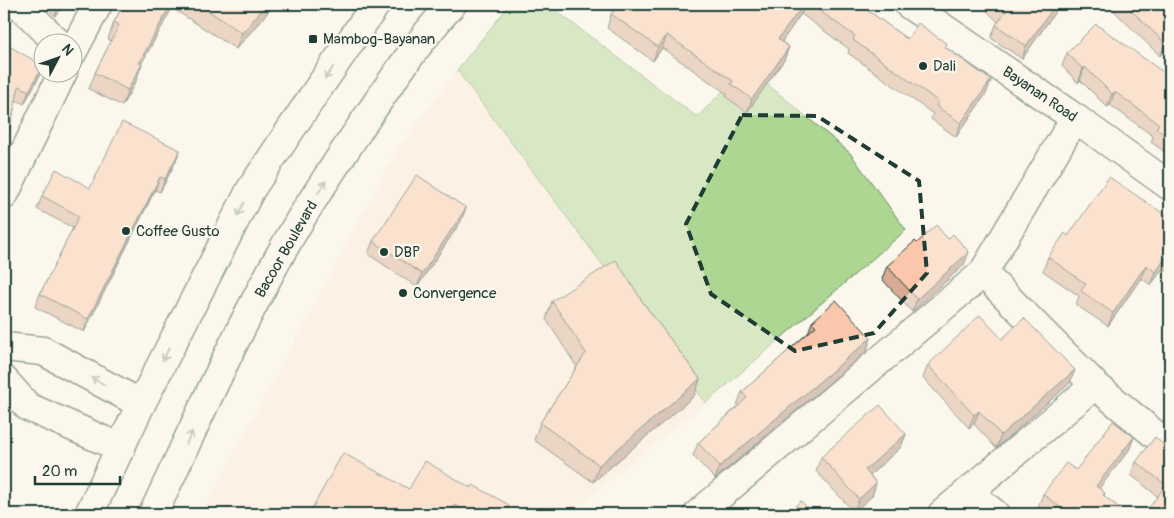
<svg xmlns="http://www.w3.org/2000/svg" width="1174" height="518" font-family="Pangolin,sans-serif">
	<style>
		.built { fill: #fbe9d9 }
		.green { fill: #add693; stroke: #668a64 }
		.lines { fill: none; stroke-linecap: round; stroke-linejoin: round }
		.street-casing { stroke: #1f3d34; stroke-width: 31 }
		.secondary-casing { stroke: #1f3d34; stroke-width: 31 }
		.primary-casing { stroke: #1f3d34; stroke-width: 31 }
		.street { stroke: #fbf7ec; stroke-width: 28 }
		.secondary { stroke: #fbf7ec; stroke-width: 28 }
		.primary { stroke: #fbf7ec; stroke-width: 28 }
		.wall { fill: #d8ab94; stroke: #1f3d34 }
		.shaded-wall { fill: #b08b78; stroke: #1f3d34 }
		.building { fill: #fbc7ac; stroke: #1f3d34 }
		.oneway { stroke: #8d9a90 }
		.marked { fill: none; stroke: #1f3d34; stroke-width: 4; stroke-dasharray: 10 6; stroke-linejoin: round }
		.poi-dot { fill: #1f3d34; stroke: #fbf7ec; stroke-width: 2 }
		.labels { text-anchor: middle; stroke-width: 4.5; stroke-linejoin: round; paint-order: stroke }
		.poi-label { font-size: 15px; fill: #1f3d34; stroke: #fbf7ec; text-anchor: start }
		.street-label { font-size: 15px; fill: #1f3d34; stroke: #fbf7ec }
	</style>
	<rect width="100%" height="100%" fill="#fbf7ec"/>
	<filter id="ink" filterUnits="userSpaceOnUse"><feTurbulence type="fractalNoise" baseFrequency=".02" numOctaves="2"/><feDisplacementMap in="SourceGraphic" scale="10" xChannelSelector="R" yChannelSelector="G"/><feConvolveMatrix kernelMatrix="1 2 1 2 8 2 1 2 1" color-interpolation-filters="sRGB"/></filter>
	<g filter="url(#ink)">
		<path class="built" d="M457 70 706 403 570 514H201L396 152Z"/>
		<path class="green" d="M510 4H547L697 117 747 67 850 153 906 230 706 403 457 70Z"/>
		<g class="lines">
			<defs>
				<g id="street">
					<path d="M19 4 57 42"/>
					<path d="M72 53 98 4"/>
					<path d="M4 195 63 72"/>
					<path d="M983 273 1095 385 1170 447"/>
					<path d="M4 347 43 351 141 404"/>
					<path d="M4 380 28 407 121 448"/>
					<path d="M968 492 995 514"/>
					<path d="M698 514 983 273 1075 118"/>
					<path d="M942 514 1095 385"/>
				</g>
				<path id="secondary" d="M908 4 1075 118 1170 186"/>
				<g id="primary">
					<path d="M89 514 141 404 251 189 313 96 376 4"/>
					<path d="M153 514C200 415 244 314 300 220 321 186 344 152 366 119 393 79 420 39 452 4"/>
				</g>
			</defs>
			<use href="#street" class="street-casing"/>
			<use href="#secondary" class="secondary-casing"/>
			<use href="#primary" class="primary-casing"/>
			<use href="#street" class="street"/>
			<use href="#secondary" class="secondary"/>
			<use href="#primary" class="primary"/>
		</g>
		<g class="wall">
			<path d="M43 4H66L55 16Z"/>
			<path d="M124 4H275L236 49 172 8 141 64 136 81 122 106 89 89 95 73 111 41 108 39 114 22Z"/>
			<path d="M616 4H859L907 39 946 48 991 80 986 94 956 137 931 119 933 114 848 53 849 49 801 14 781 41 789 47 784 60 747 112 726 97 727 94 662 48 653 61 607 28 611 14 618 5Z"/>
			<path d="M980 4H1058L1055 12 1022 59 991 38 996 25 998 22Z"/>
			<path d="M1107 4H1170V46L1160 56Z"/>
			<path d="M1067 53 1170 77V156L1151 142 1153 136 1110 105 1107 107 1080 80 1078 83 1062 66Z"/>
			<path d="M4 57 42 67 38 79 24 104 16 100 7 143 4 151Z"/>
			<path d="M180 150 175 163 160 192 155 190 84 332 35 307 40 294 73 228 37 209 42 196 90 188Z"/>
			<path d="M1170 218V273L1163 268 1151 285 1141 278 1108 326 1076 305 1079 296 1043 271 1048 257 1068 236Z"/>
			<path d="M461 221 417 287 368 254 373 241Z"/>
			<path d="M917 243 964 265 912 312 882 279 887 266Z"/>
			<path d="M552 301 644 304 700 379 694 396 593 482 534 440 540 423 577 367 546 319Z"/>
			<path d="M812 322 871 338 866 352 715 479 693 456 698 443 738 406 737 405 742 392 808 333Z"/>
			<path d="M1002 339 1070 383 996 448 974 424 969 428 923 378 928 365Z"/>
			<path d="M906 434 901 447 870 475 876 483 872 496 854 512 816 471 821 457Z"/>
			<path d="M1134 437 1129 450 1099 488 1105 493 1104 496 1127 514H1047L1038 507 1043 494 1076 470Z"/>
			<path d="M1165 446 1170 514 1157 496 1131 475 1136 462Z"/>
			<path d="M471 488 509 505 505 514H309L409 489Z"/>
		</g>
		<g class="shaded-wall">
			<path d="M59 4H66L55 16Z"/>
			<path d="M171 4H173L172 8 133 79 139 63Z"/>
			<path d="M267 4H275L236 49 242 33Z"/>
			<path d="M804 4H805L801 14 774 53 778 39Z"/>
			<path d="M1056 4H1058L1055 12 1022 59 1026 46Z"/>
			<path d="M667 35 662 48 653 61 658 47Z"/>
			<path d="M1170 38V46L1160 56 1165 43Z"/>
			<path d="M789 47 784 60 747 112 752 99Z"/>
			<path d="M142 64 136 81 122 106 128 90Z"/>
			<path d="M42 67 38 79 24 104 29 91Z"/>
			<path d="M1085 67 1080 80 1078 83 1083 69Z"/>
			<path d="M991 80 986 94 956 137 961 123Z"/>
			<path d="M1115 92 1110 105 1107 107 1112 94Z"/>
			<path d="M180 150 175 163 160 192 165 179Z"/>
			<path d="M160 177 155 190 84 332 88 319Z"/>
			<path d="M466 208 461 221 417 287 422 274Z"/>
			<path d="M969 252 964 265 912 312 917 299Z"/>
			<path d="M1168 254 1163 268 1151 285 1156 272Z"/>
			<path d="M1146 265 1141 278 1108 326 1113 313Z"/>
			<path d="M871 338 866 352 715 479 720 466Z"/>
			<path d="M1075 370 1070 383 996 448 1001 435Z"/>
			<path d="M700 379 694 396 593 482 599 465Z"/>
			<path d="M979 411 974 424 969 428 974 415Z"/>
			<path d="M906 434 901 447 860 484 865 470Z"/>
			<path d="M1134 437 1129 450 1091 499 1096 486Z"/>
			<path d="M876 483 872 496 854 512 859 499Z"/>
			<path d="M455 505 452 514H447Z"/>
		</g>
		<g class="building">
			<path d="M124 4H171L139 63 142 64 128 90 95 73 119 25 114 22Z"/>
			<path d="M198 4H267L242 33Z"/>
			<path d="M619 4H804L778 39 789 47 752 99 731 84 733 81 667 35 658 47 611 14Z"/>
			<path d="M810 4H859L907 39 918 23 947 44 945 47 991 80 961 123 936 106 939 102 853 40 855 36Z"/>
			<path d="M998 4H1056L1026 46 996 25 1006 11Z"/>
			<path d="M1125 4H1170V38L1165 43Z"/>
			<path d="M4 19 7 21 4 27Z"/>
			<path d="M1096 24 1170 77V139L1156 128 1159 124 1115 92 1112 94 1085 67 1083 69 1067 53Z"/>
			<path d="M9 46 42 65V67L29 91 19 86 7 143 4 148V57Z"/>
			<path d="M122 122 180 150 165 179 160 177 88 319 40 294 79 216 42 196 56 169 90 188Z"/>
			<path d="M417 175 466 208 422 274 373 241Z"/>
			<path d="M1109 177 1170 218V256L1168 254 1156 272 1146 265 1113 313 1081 291 1086 284 1048 257 1065 233 1068 236Z"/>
			<path d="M936 225 948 239 953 234 969 252 917 299 887 266 915 241 917 243Z"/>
			<path d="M616 260 644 304 700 379 599 465 540 423 586 353 552 301Z"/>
			<path d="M836 300 871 338 720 466 698 443 747 398 742 392 816 326 812 322Z"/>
			<path d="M980 315 1002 339 1024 318 1075 370 1001 435 979 411 974 415 928 365Z"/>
			<path d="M880 405 906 434 865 470 876 483 859 499 821 457Z"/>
			<path d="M1113 421 1134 437 1096 486 1105 493 1103 495 1127 514H1069L1043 494 1066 463 1076 470Z"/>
			<path d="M1155 437 1165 446 1170 448V514H1144L1166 485 1136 462Z"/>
			<path d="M343 453 409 489 425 461 471 488 473 485 509 505 503 514H471L455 505 447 514H309Z"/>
			<path d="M801 501 813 514H786Z"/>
			<path d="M771 506 778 514H763Z"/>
		</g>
		<defs><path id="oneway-shaft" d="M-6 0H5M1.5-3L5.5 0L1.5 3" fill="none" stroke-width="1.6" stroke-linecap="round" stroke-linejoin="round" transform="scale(1.25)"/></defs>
		<g class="oneway">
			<use href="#oneway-shaft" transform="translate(329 73) rotate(125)"/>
			<use href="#oneway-shaft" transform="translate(322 187) rotate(-57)"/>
			<use href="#oneway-shaft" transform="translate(241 209) rotate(117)"/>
			<use href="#oneway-shaft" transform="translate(166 354) rotate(117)"/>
			<use href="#oneway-shaft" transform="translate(98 381) rotate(-152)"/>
			<use href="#oneway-shaft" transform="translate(189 438) rotate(-65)"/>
		</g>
	</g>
	<path d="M0 0H1174V518H0ZM742 115 817 116 919 181 927 273 874 333 795 351 711 294 686 224Z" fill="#fbf7ec" fill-opacity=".55" fill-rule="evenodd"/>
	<path class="marked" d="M742 115 817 116 919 181 927 273 874 333 795 351 711 294 686 224Z"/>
	<g class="poi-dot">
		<rect x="308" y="34" width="10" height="10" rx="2.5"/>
		<circle cx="923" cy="66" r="5"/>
		<circle cx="126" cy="231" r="5"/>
		<circle cx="384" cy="252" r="5"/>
		<circle cx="403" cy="293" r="5"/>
	</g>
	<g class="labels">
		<g class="poi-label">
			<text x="323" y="44">Mambog-Bayanan</text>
			<text x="933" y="71">Dali</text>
			<text x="136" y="236">Coffee Gusto</text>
			<text x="394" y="257">DBP</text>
			<text x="413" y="298">Convergence</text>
		</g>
		<g class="street-label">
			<text transform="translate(1040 94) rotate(34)" y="5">Bayanan Road</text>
			<text transform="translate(286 249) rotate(-60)" y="5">Bacoor Boulevard</text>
		</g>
	</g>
	<rect width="1174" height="518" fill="none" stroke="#fbf7ec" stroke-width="20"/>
	<rect x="10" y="10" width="1154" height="498" fill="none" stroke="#1f3d34" stroke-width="2" filter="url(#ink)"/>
	<g transform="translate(58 58) rotate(49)"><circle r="24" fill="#fbf7ec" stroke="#a3ada2"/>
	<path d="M0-4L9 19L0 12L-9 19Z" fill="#1f3d34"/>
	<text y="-8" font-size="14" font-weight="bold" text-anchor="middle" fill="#1f3d34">N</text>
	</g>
	<path d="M35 476v8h85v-8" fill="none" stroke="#1f3d34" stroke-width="2.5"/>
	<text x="42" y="476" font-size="15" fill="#1f3d34" stroke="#fbf7ec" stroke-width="4" paint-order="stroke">20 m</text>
</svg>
